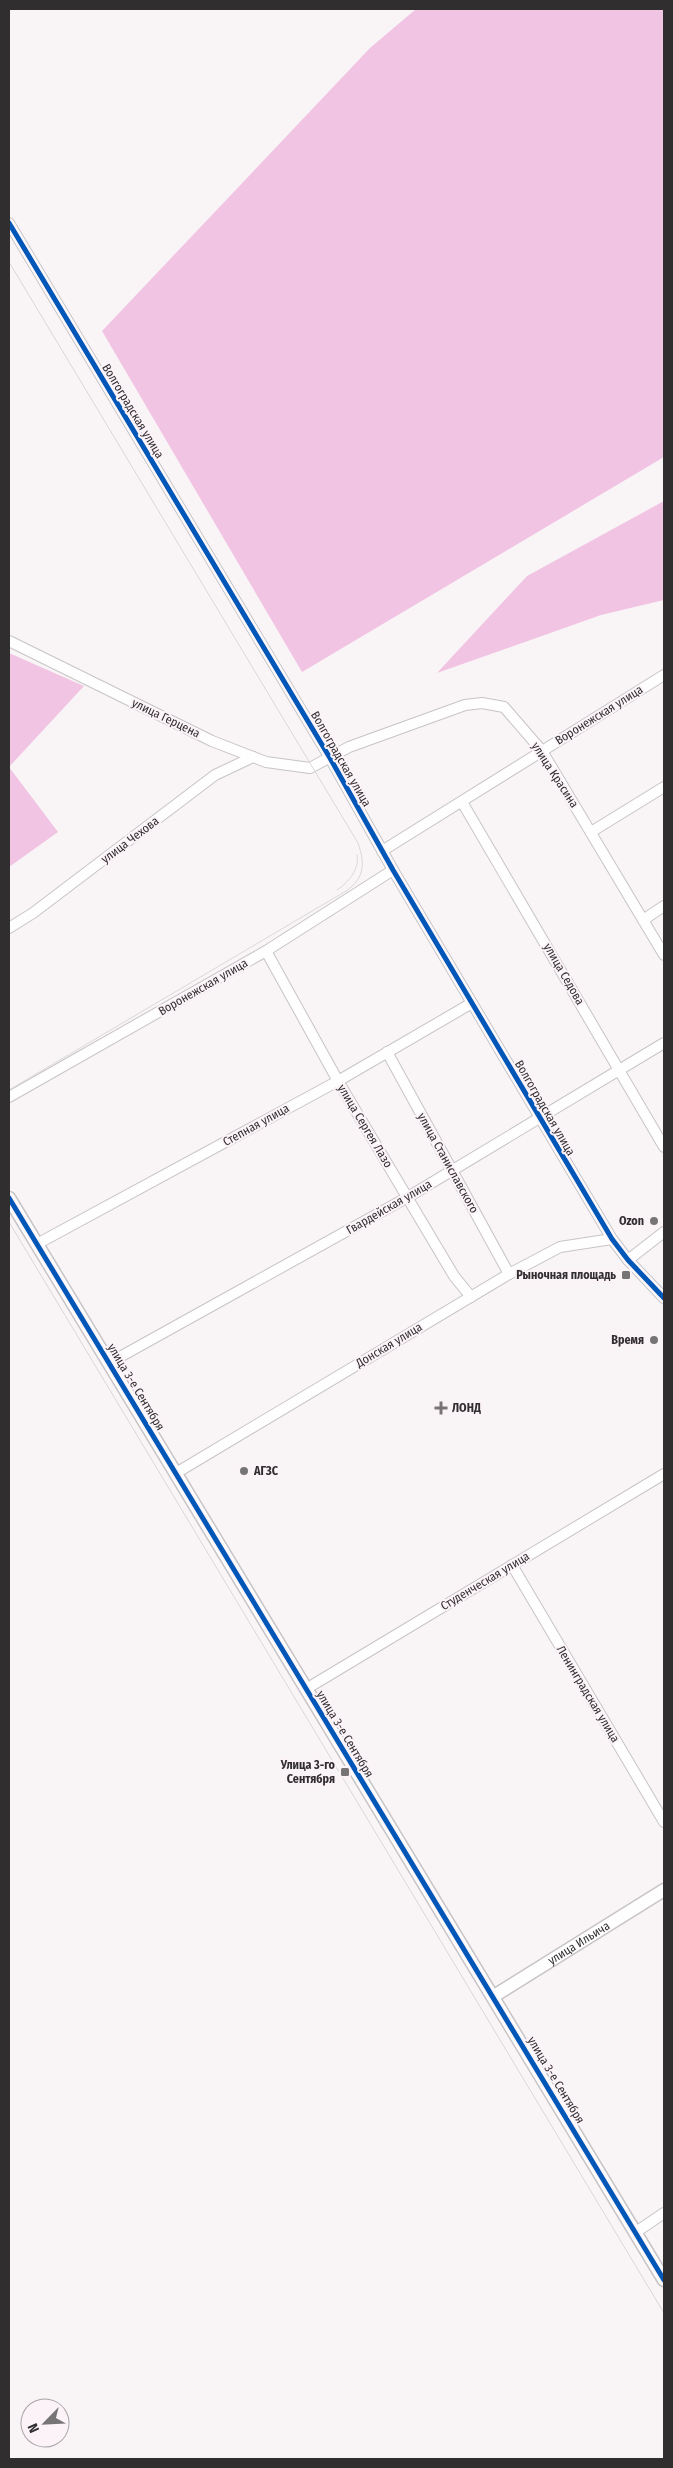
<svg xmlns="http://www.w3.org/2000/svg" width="673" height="2468" font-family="'Fira Sans Condensed',sans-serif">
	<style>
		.forest { fill: #f2c4e3 }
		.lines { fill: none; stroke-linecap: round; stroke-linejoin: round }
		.minor-casing { stroke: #c8c4c6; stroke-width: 12 }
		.tertiary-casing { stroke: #c8c4c6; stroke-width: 15 }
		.minor { stroke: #fefefe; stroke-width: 10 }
		.tertiary { stroke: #fefefe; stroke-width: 12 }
		.tram { stroke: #d9d8d8; stroke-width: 1 }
		.cycleway-casing { stroke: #fbf3f8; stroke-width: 8 }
		.cycleway { stroke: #0057b8; stroke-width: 5 }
		.poi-dot { fill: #777476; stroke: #fbf3f8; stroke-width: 2 }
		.labels { text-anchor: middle; stroke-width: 4; stroke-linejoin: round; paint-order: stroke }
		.street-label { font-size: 12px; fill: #312e30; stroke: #fbf3f8 }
		.poi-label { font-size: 12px; font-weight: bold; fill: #312e30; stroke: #fbf3f8; text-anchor: end }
	</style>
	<rect width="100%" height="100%" fill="#f9f5f7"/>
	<g class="forest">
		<path d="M416 9H664V457L302 672 102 331 370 48Z"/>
		<path d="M664 501V600L601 615 437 673 527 576Z"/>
		<path d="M9 653 84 686 9 767 58 832 9 867Z"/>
	</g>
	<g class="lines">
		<defs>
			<g id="minor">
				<path d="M9 223 330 758 393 870 612 1239 628 1260 664 1298"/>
				<path d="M9 641 212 741 266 762 310 768 349 747 465 705 482 703 504 707 542 751 664 955"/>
				<path d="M462 802 664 1147"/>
				<path d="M591 832 664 787"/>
				<path d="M382 851 664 675"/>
				<path d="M643 920 664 906"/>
				<path d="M9 928 33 913 215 775 253 757"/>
				<path d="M266 951 338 1081 454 1276 471 1297"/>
				<path d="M387 1052 509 1274"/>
				<path d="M9 1097 266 951 393 870"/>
				<path d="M37 1244 338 1081 472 1003"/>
				<path d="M628 1260 664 1232"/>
				<path d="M109 1363 408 1197 664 1043"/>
				<path d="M176 1473 509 1274 560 1247 612 1239"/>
				<path d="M512 1565 664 1822"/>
				<path d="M306 1689 664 1474"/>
				<path d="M636 2232 664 2213"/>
			</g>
			<g id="tertiary">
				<path d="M9 1198 664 2280"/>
				<path id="s1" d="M494 1996 664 1890"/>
			</g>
		</defs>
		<use href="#minor" class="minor-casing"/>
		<use href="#tertiary" class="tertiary-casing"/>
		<use href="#minor" class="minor"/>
		<use href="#tertiary" class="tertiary"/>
		<g class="tram">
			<path d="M9 262 358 843C365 863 365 878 346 891L9 1090"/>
			<path d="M337 890C348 883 360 869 357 855"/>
			<path d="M9 1222 664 2313"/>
		</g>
		<defs>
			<g id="cycleway">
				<path d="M9 223 330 758 393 870 612 1239 628 1260 664 1298"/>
				<path d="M9 1198 664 2280"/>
			</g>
		</defs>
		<use href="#cycleway" class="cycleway-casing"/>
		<use href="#cycleway" class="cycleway"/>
	</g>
	<g class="poi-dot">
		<circle cx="654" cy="1221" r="5"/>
		<rect x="621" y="1270" width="10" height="10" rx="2.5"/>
		<circle cx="654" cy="1340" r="5"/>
		<path d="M438.5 1400.5h5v5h5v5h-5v5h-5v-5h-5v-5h5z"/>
		<circle cx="244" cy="1471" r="5"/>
		<rect x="340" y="1767" width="10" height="10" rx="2.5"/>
	</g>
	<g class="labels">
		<g class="street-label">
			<text transform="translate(133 411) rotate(59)" y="4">Волгоградская улица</text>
			<text transform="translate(599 715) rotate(-32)" y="4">Воронежская улица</text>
			<text transform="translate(166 718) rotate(26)" y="4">улица Герцена</text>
			<text transform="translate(341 759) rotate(60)" y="4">Волгоградская улица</text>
			<text transform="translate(555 775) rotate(57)" y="4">улица Красина</text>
			<text transform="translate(130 840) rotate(-37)" y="4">улица Чехова</text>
			<text transform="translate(564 974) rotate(60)" y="4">улица Седова</text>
			<text transform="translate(203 987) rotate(-30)" y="4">Воронежская улица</text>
			<text transform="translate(545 1108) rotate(60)" y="4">Волгоградская улица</text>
			<text transform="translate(256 1125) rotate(-29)" y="4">Степная улица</text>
			<text transform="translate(365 1126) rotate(59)" y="4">улица Сергея Лазо</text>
			<text transform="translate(448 1163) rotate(61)" y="4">улица Станиславского</text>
			<text transform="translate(389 1207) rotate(-30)" y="4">Гвардейская улица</text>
			<text transform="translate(389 1345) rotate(-31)" y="4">Донская улица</text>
			<text transform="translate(136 1387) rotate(59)" y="4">улица 3-е Сентября</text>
			<text transform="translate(485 1581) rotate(-31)" y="4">Студенческая улица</text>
			<text transform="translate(588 1694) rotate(59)" y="4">Ленинградская улица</text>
			<text transform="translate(345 1734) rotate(59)" y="4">улица 3-е Сентября</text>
			<text dy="4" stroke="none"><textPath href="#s1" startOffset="100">улица Ильича</textPath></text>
			<text transform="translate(556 2080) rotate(59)" y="4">улица 3-е Сентября</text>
		</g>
		<g class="poi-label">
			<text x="644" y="1225">Ozon</text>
			<text x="616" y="1279">Рыночная площадь</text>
			<text x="644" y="1344">Время</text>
			<text x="452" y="1412" text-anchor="start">ЛОНД</text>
			<text x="254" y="1475" text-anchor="start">АГЗС</text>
			<text x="335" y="1769">Улица 3-го<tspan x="335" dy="14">Сентября</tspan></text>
		</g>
	</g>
	<rect width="673" height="2468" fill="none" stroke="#312e30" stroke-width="20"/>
	<g transform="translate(45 2423) rotate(246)"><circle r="24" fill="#fbf3f8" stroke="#aaa4a8"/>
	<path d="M0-4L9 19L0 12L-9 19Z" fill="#777476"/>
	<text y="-8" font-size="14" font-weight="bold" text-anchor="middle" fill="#312e30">N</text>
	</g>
</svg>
